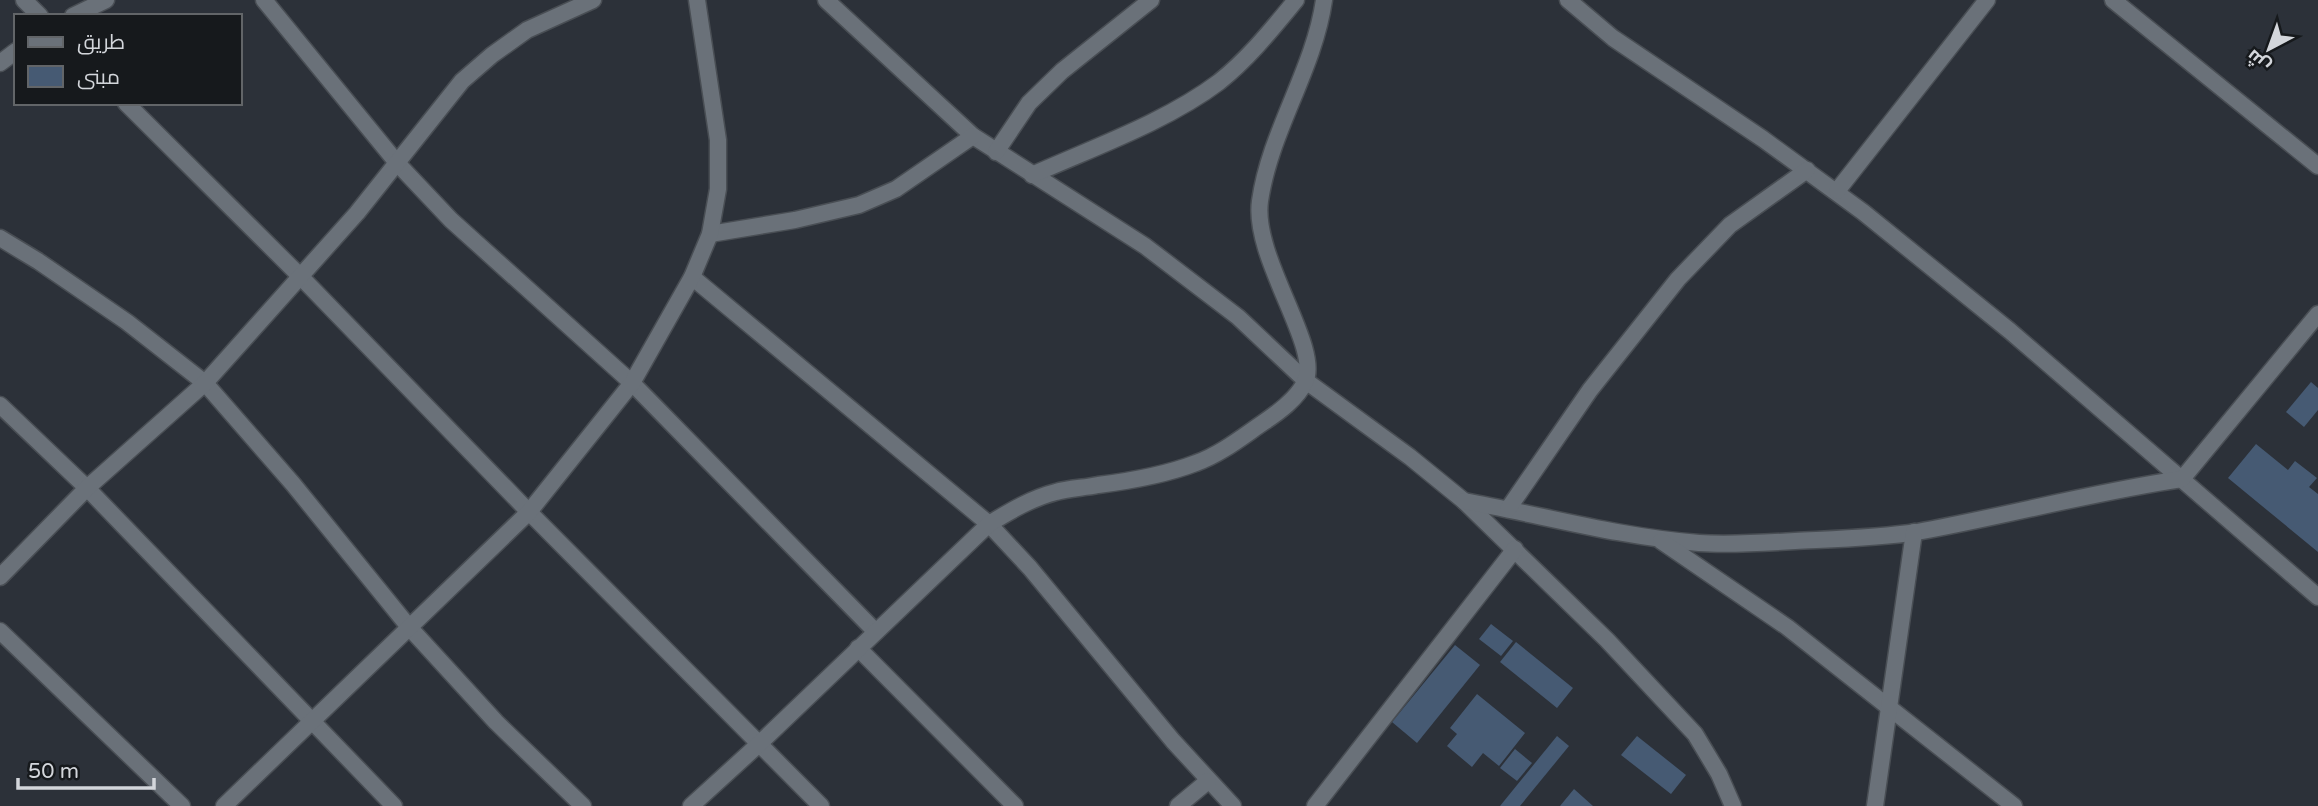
<svg xmlns="http://www.w3.org/2000/svg" width="2318" height="806" font-family="'Varela Round',Cairo,sans-serif">
	<style>
		.building { fill: #465a73 }
		.lines { fill: none; stroke-linecap: round; stroke-linejoin: round }
		.minor-casing { stroke: #494e54; stroke-width: 19 }
		.minor { stroke: #6a7179; stroke-width: 16 }
	</style>
	<rect width="100%" height="100%" fill="#2c3139"/>
	<g class="building">
		<path d="M2311 382 2318 388V410L2304 427 2286 412Z"/>
		<path d="M2256 444 2288 470 2295 461 2317 478 2309 487 2318 494V552L2228 478Z"/>
		<path d="M1491 624 1513 641 1501 656 1479 639Z"/>
		<path d="M1516 642 1573 688 1557 708 1500 662Z"/>
		<path d="M1455 645 1480 665 1417 743 1392 722Z"/>
		<path d="M1477 694 1525 733 1499 766 1483 753 1472 767 1447 746 1457 734 1450 728Z"/>
		<path d="M1557 736 1569 746 1520 806H1500Z"/>
		<path d="M1637 736 1686 775 1671 794 1621 755Z"/>
		<path d="M1515 749 1532 763 1517 781 1500 768Z"/>
		<path d="M1574 789 1593 806H1560Z"/>
	</g>
	<g class="lines">
		<defs>
			<g id="minor">
				<path d="M24 0 40 16"/>
				<path d="M264 0 398 164 451 220 632 383 875 631"/>
				<path d="M826 0 973 136 1145 246 1238 317 1306 381 1410 457 1464 501 1607 640 1695 734 1719 774 1733 806"/>
				<path d="M1568 0 1613 38 1763 139 1863 212 2010 331 2318 597"/>
				<path d="M2113 0 2318 166"/>
				<path d="M73 16 106 0"/>
				<path d="M0 63 16 51"/>
				<path d="M126 103 301 277 529 512 821 806"/>
				<path d="M996 152 1029 103 1062 71 1151 0"/>
				<path d="M1032 175C1092 148 1166 122 1219 82 1249 58 1272 29 1296 0"/>
				<path d="M1837 191 1987 0"/>
				<path d="M710 234 795 220 859 205 896 189 973 136"/>
				<path d="M0 238 38 261 127 322 205 383 293 484 409 627 496 722 583 806"/>
				<path d="M692 277 989 524 1030 568 1173 741 1233 806"/>
				<path d="M0 405 87 488 394 806"/>
				<path d="M1464 501C1542 515 1619 537 1699 543 1731 545 1763 543 1795 541 1835 539 1877 538 1917 532 2006 516 2093 492 2182 479L2318 314"/>
				<path d="M1508 509 1590 390 1678 279 1730 225 1807 170"/>
				<path d="M1661 541 1787 627 2014 806"/>
				<path d="M0 577 87 488 205 383 357 213 462 81 492 55 527 30 593 0"/>
				<path d="M0 631 182 806"/>
				<path d="M858 648 1015 806"/>
				<path d="M224 806 529 512 632 383 692 277 710 234 718 189V140L697 0"/>
				<path d="M691 806 759 744 989 524C1010 511 1032 498 1056 492 1069 488 1084 488 1098 485 1130 481 1165 475 1196 463 1221 454 1242 437 1264 422 1279 412 1297 399 1305 382 1322 347 1252 258 1260 201 1270 131 1314 70 1324 0"/>
				<path d="M1178 806 1208 781"/>
				<path d="M1315 806 1515 549"/>
				<path d="M1875 806 1914 532"/>
			</g>
		</defs>
		<use href="#minor" class="minor-casing"/>
		<use href="#minor" class="minor"/>
	</g>
	<rect x="14" y="14" width="228" height="91" fill="#16191c" stroke="#626568" stroke-width="2"/>
	<rect x="28" y="37" width="35" height="10" fill="#6a7179" stroke="#626568" stroke-width="2"/>
	<text x="77" y="49" font-size="21" fill="#d3d6db">طريق</text>
	<rect x="28" y="66" width="35" height="21" fill="#465a73" stroke="#626568" stroke-width="2"/>
	<text x="77" y="84" font-size="21" fill="#d3d6db">مبنى</text>
	<g transform="translate(2269 49) rotate(221)" stroke="#16191c" stroke-width="5" paint-order="stroke">
	<path d="M0-5L12 26L0 18L-12 26Z" fill="#d3d6db"/>
	<text y="-10" font-size="19" font-weight="bold" text-anchor="middle" fill="#d3d6db">ش</text>
	</g>
	<path d="M18 778v10h136v-10" fill="none" stroke="#d3d6db" stroke-width="3.5"/>
	<text x="28" y="778" font-size="21" fill="#d3d6db" stroke="#16191c" stroke-width="5" paint-order="stroke">50 m</text>
</svg>
